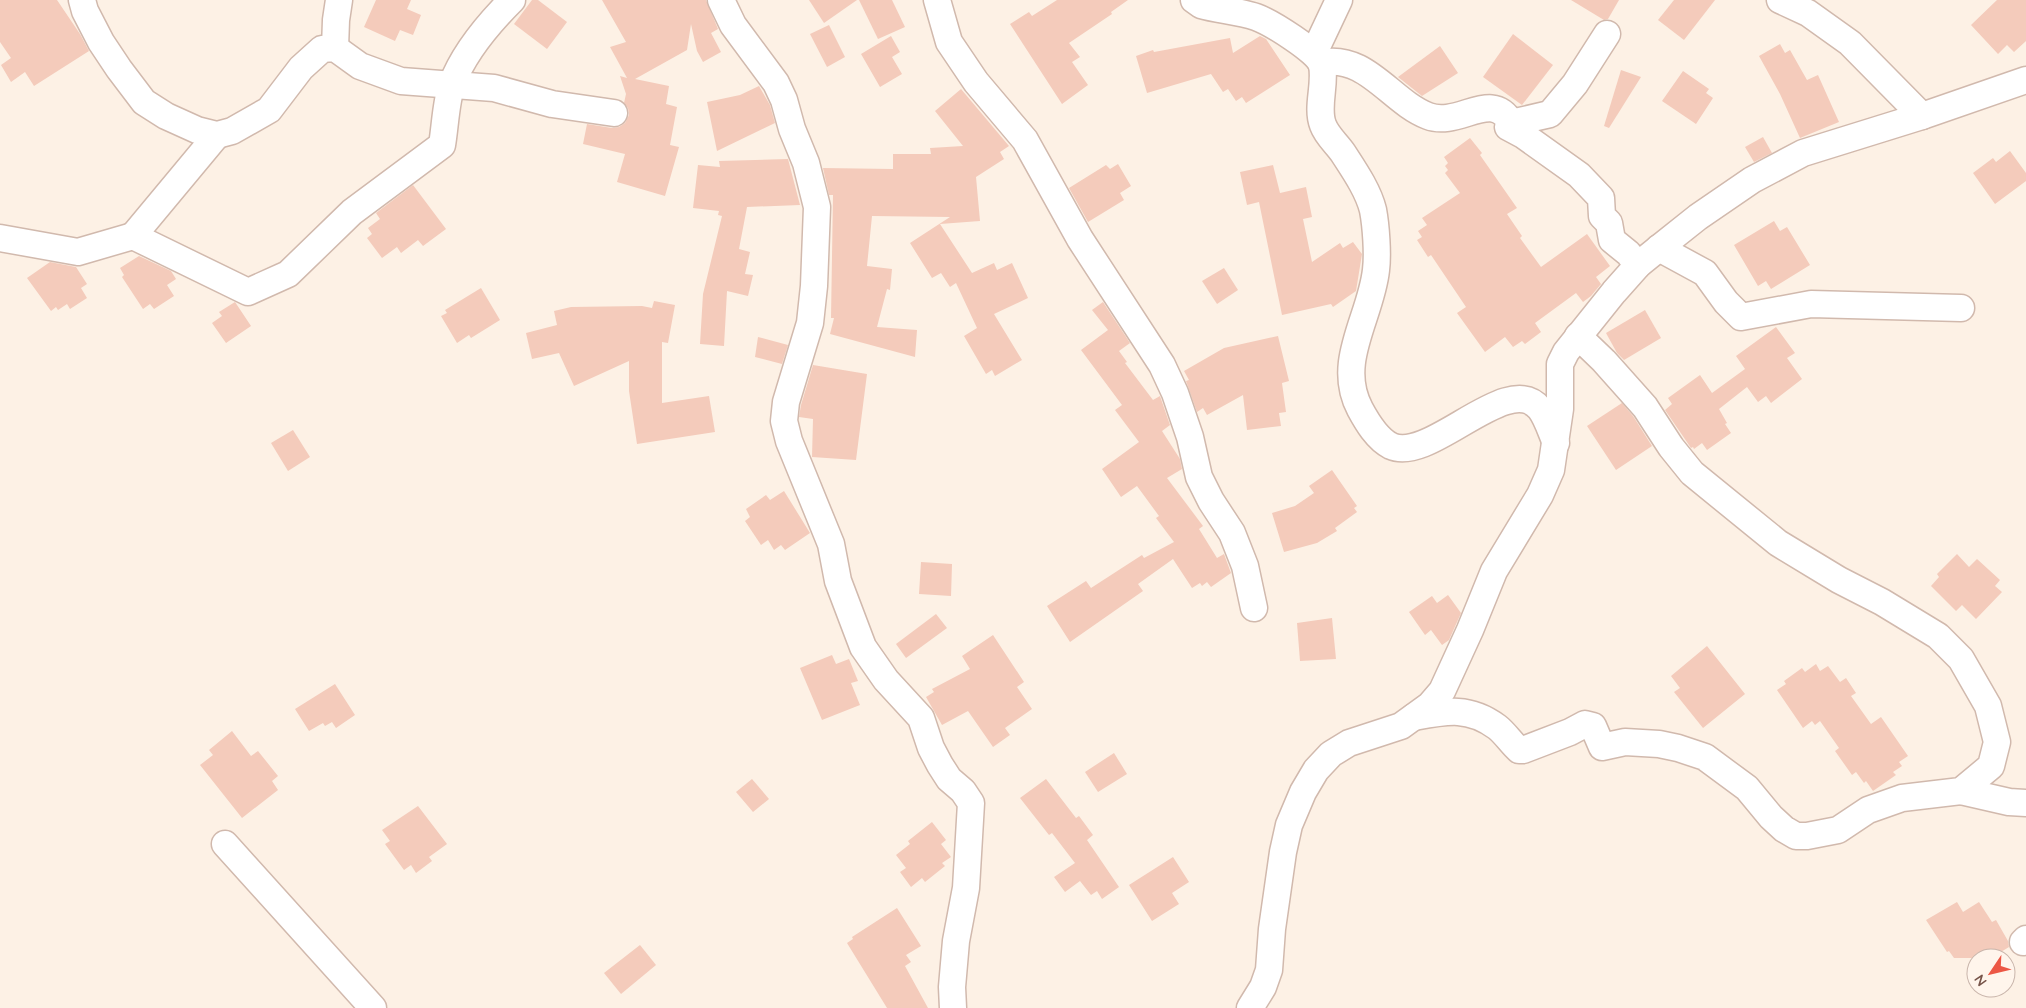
<svg xmlns="http://www.w3.org/2000/svg" width="2026" height="1008" font-family="Quicksand,sans-serif">
	<style>
		.building { fill: #f4cbbb }
		.lines { fill: none; stroke-linecap: round; stroke-linejoin: round }
		.minor-casing { stroke: #d1b9ad; stroke-width: 29 }
		.minor { stroke: #fff; stroke-width: 26 }
	</style>
	<rect width="100%" height="100%" fill="#fdf1e5"/>
	<g class="building">
		<path d="M0 0H57L80 34 89 51 34 86 25 72 11 82 1 65 11 58 0 42Z"/>
		<path d="M376 0H411L407 9 421 15 413 35 400 30 395 41 364 27Z"/>
		<path d="M532 0H538L567 22 547 49 514 24Z"/>
		<path d="M602 0H706L718 29 711 33 721 52 703 62 697 51 691 24 687 50 635 79 669 86 666 104 677 107 670 145 679 147 665 196 617 182 625 154 583 144 587 124 612 128 619 127 625 123 629 115 628 108 624 103 626 94 620 76 627 78 610 47 626 42Z"/>
		<path d="M809 0H857L824 23Z"/>
		<path d="M859 0H892L905 27 878 39Z"/>
		<path d="M1057 0H1128L1111 12 1112 14 1069 43 1080 57 1072 62 1088 85 1062 104 1010 24 1029 12 1032 16Z"/>
		<path d="M1571 0H1619L1608 19 1604 20Z"/>
		<path d="M1674 0H1715L1684 40 1658 20Z"/>
		<path d="M1997 0H2026V41L2014 52 2007 45 1998 54 1971 25Z"/>
		<path d="M829 25 845 57 827 67 810 34Z"/>
		<path d="M1513 34 1553 65 1522 105 1483 77Z"/>
		<path d="M891 36 900 52 892 57 902 74 880 87 861 54Z"/>
		<path d="M1260 36 1266 39 1290 75 1246 103 1242 97 1236 101 1228 89 1223 92 1211 74 1147 93 1136 56 1153 50 1154 52 1230 38 1233 53Z"/>
		<path d="M1780 44 1785 53 1790 50 1807 80 1818 75 1839 122 1800 138 1780 94 1759 56Z"/>
		<path d="M1440 46 1458 73 1422 96 1398 77Z"/>
		<path d="M1621 70 1641 77 1609 128 1604 126Z"/>
		<path d="M1683 71 1709 89 1706 93 1713 98 1696 124 1662 101Z"/>
		<path d="M759 86 770 105 775 123 717 151 707 102 740 95Z"/>
		<path d="M961 89 1009 146 1000 152 1004 159 976 177 980 221 940 224 972 273 994 263 997 270 1012 263 1028 298 994 314 1022 360 995 376 992 370 986 374 964 336 977 328 956 283 950 287 941 273 932 278 910 243 950 217 872 216 867 266 892 269 890 290 887 289 877 327 917 330 915 357 830 334 834 318H831L833 195H829L823 168 893 169V154H931L930 148 963 146 935 111Z"/>
		<path d="M1763 137 1772 153 1754 162 1745 147Z"/>
		<path d="M1470 138 1482 153 1480 155 1517 208 1507 214 1522 236 1520 238 1541 267 1587 234 1610 266 1596 277 1601 284 1591 296 1583 302 1576 293 1535 323 1541 332 1525 344 1522 341 1513 347 1505 337 1485 352 1457 313 1466 307 1431 255 1428 257 1417 240 1422 237 1418 231 1427 225 1422 218 1460 193 1445 173 1448 170 1445 166 1448 163 1444 157Z"/>
		<path d="M2010 151 2026 173V181L1995 204 1973 173 1993 158 1996 162Z"/>
		<path d="M788 159 800 205 747 207 739 249 750 252 745 274 753 275 748 296 727 291 724 346 700 344 703 294 722 216 718 215 719 211 693 208 698 165 720 167 719 161Z"/>
		<path d="M1118 164 1131 186 1120 193 1124 200 1088 222 1069 188 1106 165 1110 169Z"/>
		<path d="M1273 165 1280 193 1306 187 1312 217 1303 219 1312 262 1340 243 1343 248 1353 242 1362 254 1356 291 1333 307 1331 304 1282 315 1259 202 1247 205 1240 172Z"/>
		<path d="M413 185 446 229 423 246 418 240 401 253 397 247 382 258 367 238 372 234 368 228 380 219 376 213Z"/>
		<path d="M1774 221 1780 231 1787 227 1810 265 1771 289 1766 281 1758 286 1734 245Z"/>
		<path d="M139 256 171 271 176 279 167 285 174 296 154 309 150 304 143 309 122 277 124 275 120 268Z"/>
		<path d="M50 262 76 267 87 284 81 288 87 298 70 309 67 304 58 310 56 307 51 311 27 278Z"/>
		<path d="M1224 268 1238 290 1217 304 1202 281Z"/>
		<path d="M481 288 500 320 471 338 469 335 457 343 441 316 447 313 445 310Z"/>
		<path d="M654 301 675 305 668 343 662 342V403L709 396 715 432 637 444 629 391V361L574 386 559 353 532 359 526 333 557 325 554 311 571 307 642 306 652 308Z"/>
		<path d="M235 302 251 326 226 343 212 323 222 316 219 312Z"/>
		<path d="M1103 302 1130 343 1119 351 1127 362 1125 363 1153 400 1160 396 1161 399 1170 425 1162 431 1180 459 1182 469 1167 478 1203 526 1199 529 1217 558 1224 554 1231 573 1211 587 1207 582 1202 586 1200 583 1192 588 1173 559 1138 584 1143 591 1070 642 1047 606 1086 581 1091 588 1142 555 1144 558 1174 542 1156 518 1159 516 1137 486 1121 497 1102 469 1139 442 1115 410 1122 405 1081 350 1108 330 1092 310Z"/>
		<path d="M1645 310 1661 338 1624 360 1617 353 1606 333Z"/>
		<path d="M1776 327 1795 353 1787 358 1802 379 1771 403 1766 396 1758 402 1747 387 1719 409 1727 423 1725 424 1731 433 1707 450 1702 443 1694 449 1693 447 1691 448 1665 410 1672 404 1668 398 1700 375 1712 393 1745 369 1736 356Z"/>
		<path d="M1278 336 1289 381 1282 383 1286 412 1279 413 1281 426 1247 430 1243 395 1207 415 1203 408 1197 412 1186 381 1189 380 1184 371 1224 348Z"/>
		<path d="M758 337 788 345 782 364 755 357Z"/>
		<path d="M813 365 867 374 856 460 812 457 813 419 799 417 801 405Z"/>
		<path d="M1622 403 1633 416 1652 446 1616 470 1587 426Z"/>
		<path d="M293 430 310 457 288 471 271 443Z"/>
		<path d="M1332 470 1357 506 1354 508 1357 512 1335 528 1337 531 1317 543 1284 552 1272 513 1295 506 1314 493 1309 486Z"/>
		<path d="M784 491 810 533 785 550 781 545 774 550 768 540 761 545 745 521 750 517 746 509 766 495 770 500Z"/>
		<path d="M1957 554 1969 567 1977 559 2000 580 1995 586 2002 592 1976 619 1962 605 1956 611 1931 586 1939 577 1937 574Z"/>
		<path d="M921 562 952 564 951 596 919 594Z"/>
		<path d="M1448 595 1461 613 1449 640 1442 645 1431 630 1425 635 1409 612 1432 596 1437 603Z"/>
		<path d="M936 614 947 628 906 658 896 644Z"/>
		<path d="M1332 618 1336 659 1300 661 1297 623Z"/>
		<path d="M993 635 1024 682 1017 687 1032 709 1005 728 1010 735 993 747 968 711 942 725 926 697 934 692 932 689 970 669 962 656Z"/>
		<path d="M1707 646 1745 694 1703 728 1674 692 1680 688 1671 676Z"/>
		<path d="M832 655 836 664 849 659 858 681 851 683 860 705 822 720 800 668Z"/>
		<path d="M1816 664 1820 671 1828 666 1840 682 1846 678 1856 693 1851 696 1871 724 1881 717 1908 756 1899 762 1902 766 1893 772 1896 775 1873 791 1866 781 1864 783 1856 772 1852 775 1835 751 1839 748 1820 721 1815 725 1812 721 1803 728 1777 690 1786 684 1784 681 1802 668 1805 672Z"/>
		<path d="M335 684 355 715 336 728 332 722 325 726 323 723 309 731 295 709Z"/>
		<path d="M232 731 251 756 258 751 278 776 272 781 278 790 242 818 200 765 213 755 209 750Z"/>
		<path d="M1114 753 1127 774 1098 792 1085 772Z"/>
		<path d="M752 779 769 799 753 812 736 792Z"/>
		<path d="M1046 779 1076 818 1079 816 1093 835 1087 840 1119 887 1102 899 1097 891 1091 895 1080 881 1065 892 1054 877 1075 863 1052 833 1049 835 1020 798Z"/>
		<path d="M418 806 447 844 429 857 432 861 416 873 411 865 404 870 385 844 390 841 382 830Z"/>
		<path d="M932 822 946 840 941 844 951 857 942 863 945 866 925 882 922 878 911 887 900 872 906 868 896 855 910 844 908 841Z"/>
		<path d="M1173 857 1189 882 1172 893 1179 904 1152 921 1129 885Z"/>
		<path d="M1957 902 1963 912 1979 902 1992 922 1996 920 2008 941 2009 947 1991 958H1954L1949 951 1947 952 1926 920Z"/>
		<path d="M897 908 921 946 906 955 911 962 905 966 928 1008H887L847 943 853 939 852 937Z"/>
		<path d="M640 945 656 965 621 994 604 973Z"/>
	</g>
	<g class="lines">
		<defs>
			<g id="minor">
				<path d="M82 0 85 11 101 42 119 69 144 102 166 116 197 130 217 135 232 131 269 110 301 68 322 49 335 48 360 66 401 81 494 88 552 104 614 113"/>
				<path d="M721 0 733 25 776 83 784 100 792 129 806 163 817 207 814 286 810 323 786 402 784 421 789 441 831 544 838 581 863 647 886 680 921 718 931 748 940 765 949 779 963 791 971 803 966 888 956 941 952 987 953 1008"/>
				<path d="M937 0 949 42 976 82 1025 140 1080 239 1162 365 1175 393 1190 437 1199 477 1211 501 1232 533 1245 566 1254 608"/>
				<path d="M1194 0 1201 5C1218 10 1239 11 1256 17 1270 22 1319 52 1322 65 1326 85 1316 107 1323 125 1327 136 1337 144 1343 153 1354 170 1368 190 1373 210 1376 226 1378 254 1376 270 1371 317 1335 362 1360 409 1367 422 1377 439 1391 446 1431 464 1508 369 1540 409 1547 418 1551 432 1556 443"/>
				<path d="M1780 0 1808 13 1850 43 1922 116"/>
				<path d="M335 48 336 20 339 0"/>
				<path d="M1314 53 1339 0"/>
				<path d="M1321 63C1366 53 1391 102 1428 116 1459 128 1492 88 1511 123L1508 127 1523 135 1579 175 1601 198 1602 216 1609 223 1612 240 1628 253 1638 265"/>
				<path d="M1511 123 1550 114 1575 84 1607 34"/>
				<path d="M133 236 217 135"/>
				<path d="M0 238 78 252 133 236 248 292 288 274 352 212 442 145C445 128 446 100 452 84 464 52 488 24 512 0"/>
				<path d="M1659 248 1705 273 1726 302 1741 317 1811 304 1961 308"/>
				<path d="M1414 717C1446 711 1469 706 1497 727 1505 733 1511 743 1519 750H1523L1570 732 1585 724 1593 726 1602 747 1625 742 1659 744 1678 748 1705 757 1747 788 1771 817 1784 829 1796 836H1807L1838 830 1868 810 1902 798 1961 791 1991 766 1997 742 1988 706 1961 659 1938 636 1882 602 1839 580 1778 543 1692 473 1671 447 1645 407 1604 361 1578 336"/>
				<path d="M1961 791 2009 802 2026 803"/>
				<path d="M225 844 373 1008"/>
				<path d="M2023 942 2026 939"/>
				<path d="M1250 1008 1263 987 1269 970 1272 929 1283 852 1289 825 1303 792 1316 770 1331 754 1349 743 1401 726 1430 705 1442 691 1470 630 1494 571 1540 495 1551 470 1560 409V364L1566 352 1614 292 1638 265 1659 248 1698 217 1752 180 1803 153 1922 116 2026 80"/>
			</g>
		</defs>
		<use href="#minor" class="minor-casing"/>
		<use href="#minor" class="minor"/>
	</g>
	<g transform="translate(1991 973) rotate(235)"><circle r="24" fill="#fff5ec" stroke="#c9b5ab"/>
	<path d="M0-4L9 19L0 12L-9 19Z" fill="#ec5745"/>
	<text y="-8" font-size="14" font-weight="bold" text-anchor="middle" fill="#775449">N</text>
	</g>
</svg>
